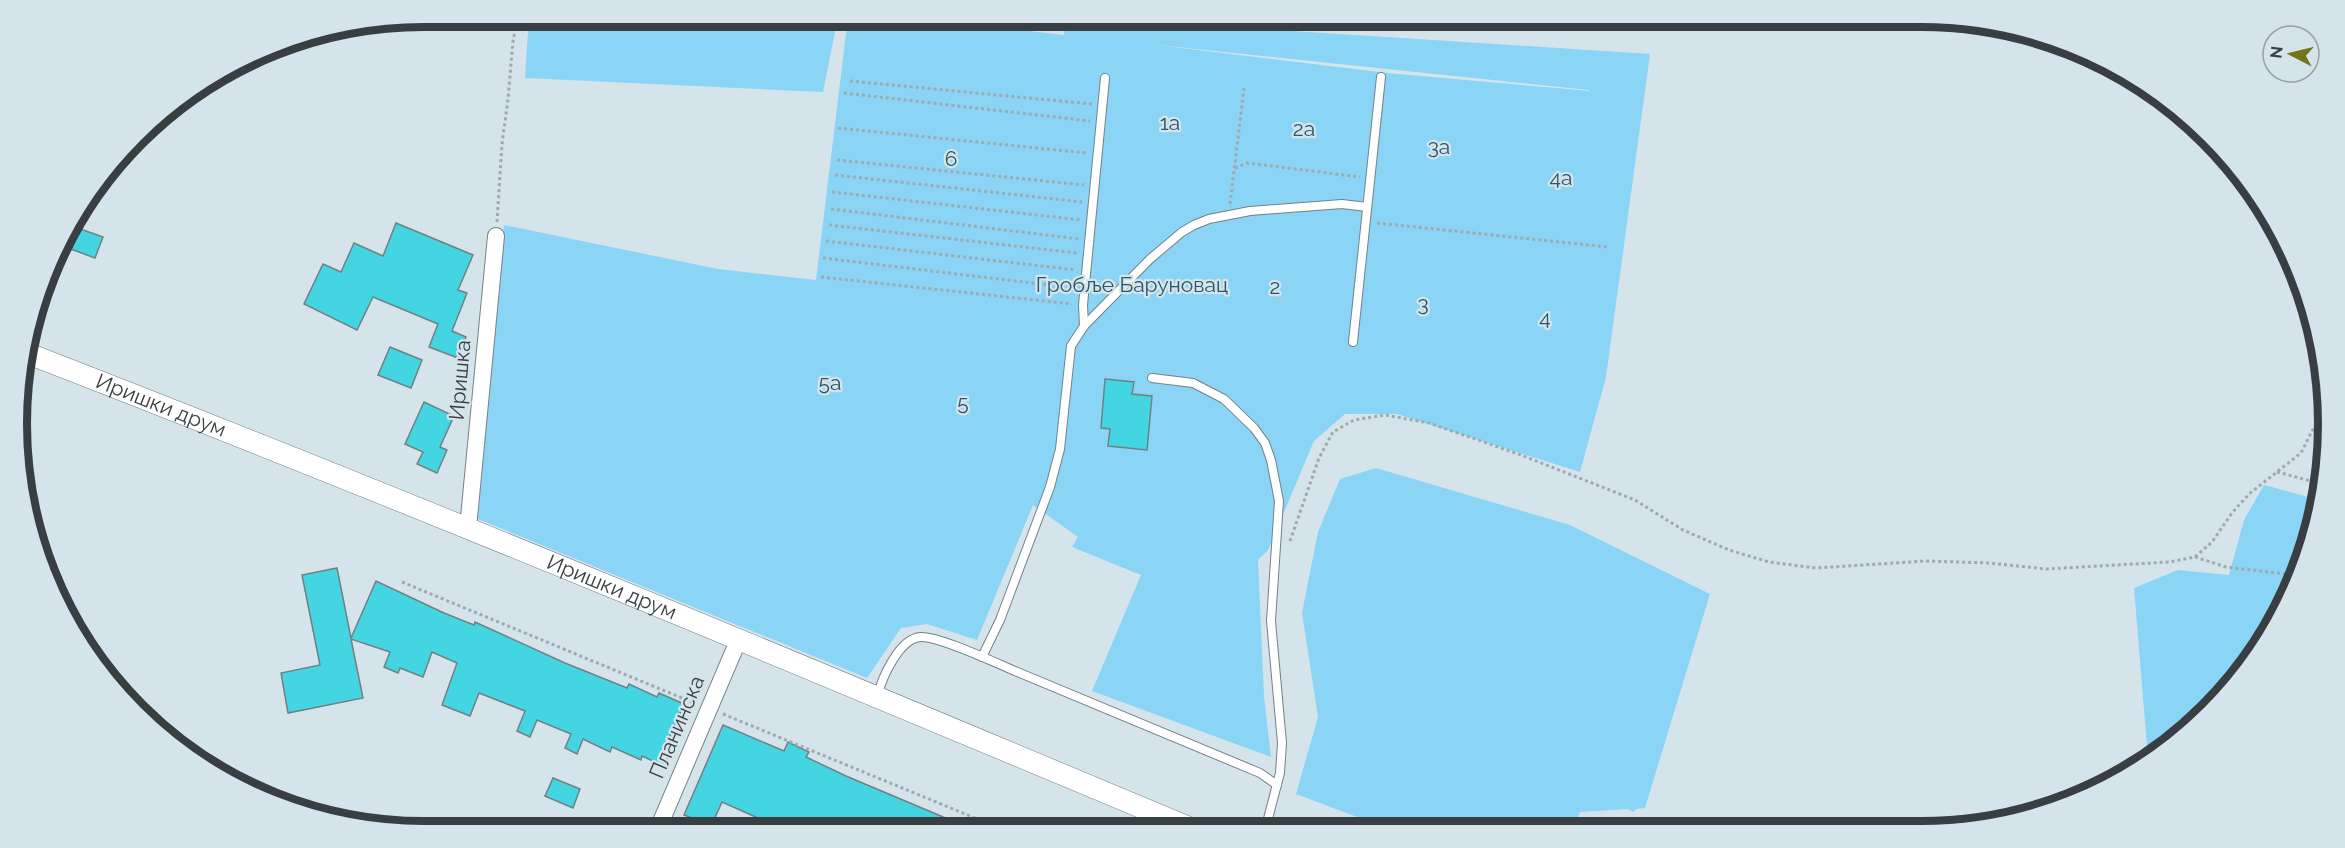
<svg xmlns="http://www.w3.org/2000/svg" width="2345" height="848" font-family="Raleway,sans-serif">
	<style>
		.green { fill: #8ad4f5; fill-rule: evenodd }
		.building { fill: #44d5e2; stroke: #718183; stroke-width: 1.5 }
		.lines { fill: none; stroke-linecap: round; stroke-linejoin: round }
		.service-casing { stroke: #748187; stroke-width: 10 }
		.minor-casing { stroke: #748187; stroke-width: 18 }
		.tertiary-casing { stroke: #748187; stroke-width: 22 }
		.path { stroke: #9eaaaf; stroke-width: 3; stroke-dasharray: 3 3; stroke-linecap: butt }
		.service { stroke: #fff; stroke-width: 8 }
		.minor { stroke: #fff; stroke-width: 16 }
		.tertiary { stroke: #fff; stroke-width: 21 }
		.labels { text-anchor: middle; stroke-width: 4.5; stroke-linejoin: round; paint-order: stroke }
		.park-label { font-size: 21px; fill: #28576a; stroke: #d5e4eb }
		.street-label { font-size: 21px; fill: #383e41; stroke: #d5e4eb }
		.rim { fill: none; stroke: #383e41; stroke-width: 8 }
	</style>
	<rect width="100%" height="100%" fill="#d5e4eb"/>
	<g class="green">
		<path d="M529 17V16L838 17 823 92 525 78Z"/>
		<path d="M848 17H905L1064 35 1065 17H1078L1650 54 1606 377 1580 472 1397 414H1345L1314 441 1268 550 1258 560 1264 696 1271 757 1092 691 1141 575 1072 547 1078 537 1033 505 977 640 927 624 901 628 867 678 478 519 504 225 718 269 816 280ZM1148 44 1589 90 1590 91 1387 73Z"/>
		<path d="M1376 468 1570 525 1710 594 1645 808 1636 809 1634 812 1627 809 1580 812 1574 829H1389L1296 794 1318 717 1302 613 1318 532 1340 479Z"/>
		<path d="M2264 485 2319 500 2315 530 2260 650 2190 730 2148 758 2134 588 2178 570 2229 575 2244 520Z"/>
	</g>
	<g class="building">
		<path d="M396 223 473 255 458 290 467 293 452 331 466 337 458 358 429 347 438 324 373 297 357 330 304 304 323 264 341 272 354 243 383 256Z"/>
		<path d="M69 225 103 237 95 258 60 245Z"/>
		<path d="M390 347 422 360 411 388 378 375Z"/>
		<path d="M1105 379 1134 382 1132 394 1152 396 1147 450 1108 446 1110 429 1101 428Z"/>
		<path d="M424 402 454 416 440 447 447 450 437 473 417 464 423 452 405 444Z"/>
		<path d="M337 568 351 638 376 581 444 613 474 625 475 622 565 663 627 688 629 684 657 697 659 693 684 704 665 748 671 750 664 766 642 756 641 760 612 747 610 752 583 739 577 754 565 748 571 734 537 720 530 737 517 731 525 711 479 693 470 716 442 705 457 663 432 652 423 677 400 668 398 673 384 667 390 652 351 639 363 698 288 713 281 673 320 665 302 575Z"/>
		<path d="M723 725 784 751 788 742 809 752 806 757 846 776 974 830 771 831 774 825 722 802 709 831H684L690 817 684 815Z"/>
		<path d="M553 778 580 789 573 808 545 796Z"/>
	</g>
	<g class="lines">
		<defs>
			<g id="service">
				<path d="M1084 326 1083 305 1105 78"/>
				<path d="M1353 342 1381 77"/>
				<path d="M1152 378 1193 383 1224 399 1254 428 1265 443 1271 460 1279 501 1271 621 1282 743 1280 773 1265 830"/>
				<path d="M982 657 1000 620 1050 487 1060 449 1071 346 1084 326 1150 259 1182 232 1194 225 1209 219 1250 211 1342 204 1367 207"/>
				<path d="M877 697C882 678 899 638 921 637 939 636 996 663 1015 671 1097 705 1179 739 1260 773L1277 785"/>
			</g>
			<g id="minor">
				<path d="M468 528 496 236"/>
				<path d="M657 831 738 641"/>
			</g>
			<g id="tertiary">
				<path id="s1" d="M24 352C417 504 806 667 1195 830"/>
			</g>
		</defs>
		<use href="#service" class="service-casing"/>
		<use href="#minor" class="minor-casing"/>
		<use href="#tertiary" class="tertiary-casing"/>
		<g class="path">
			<path d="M850 81 1092 104"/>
			<path d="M844 93 1090 121"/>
			<path d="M838 128 1087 153"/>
			<path d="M837 160 1084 185"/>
			<path d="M1235 168 1247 163 1360 177"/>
			<path d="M835 175 1082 202"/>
			<path d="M832 192 1081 220"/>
			<path d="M1230 204 1244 88"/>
			<path d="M831 209 1079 239"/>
			<path d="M497 222 502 144 508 99 513 41 518 16"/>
			<path d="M1377 223 1608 247"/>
			<path d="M829 225 1077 253"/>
			<path d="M826 241 1076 270"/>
			<path d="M823 258 1074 288"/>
			<path d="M821 277 1072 304"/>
			<path d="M2277 472 2322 484"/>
			<path d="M1290 541 1319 458 1333 432 1354 420 1385 415 1429 423 1521 455 1635 500 1683 530 1729 550 1769 562 1816 568 1926 561 1989 563 2046 569 2169 562 2195 557 2212 542 2232 513 2249 494 2301 453 2326 403"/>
			<path d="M2195 557 2226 567 2294 575"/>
			<path d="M402 582 694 703"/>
			<path d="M723 714 1004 830"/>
		</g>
		<use href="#service" class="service"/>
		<use href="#minor" class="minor"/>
		<use href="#tertiary" class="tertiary"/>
	</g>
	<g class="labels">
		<g class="park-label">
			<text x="1170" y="130">1a</text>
			<text x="1304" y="136">2a</text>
			<text x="1439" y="154">3a</text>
			<text x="951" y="166">6</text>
			<text x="1561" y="185">4a</text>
			<text x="1132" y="292">Гробље Баруновац</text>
			<text x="1275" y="294">2</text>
			<text x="1423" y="311">3</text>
			<text x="1545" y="325">4</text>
			<text x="830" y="390">5a</text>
			<text x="963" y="410">5</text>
		</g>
		<g class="street-label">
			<text transform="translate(460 380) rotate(-85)" y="7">Иришка</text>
			<text dy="7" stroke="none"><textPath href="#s1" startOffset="147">Иришки друм</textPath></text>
			<text dy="7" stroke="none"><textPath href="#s1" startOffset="633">Иришки друм</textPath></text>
			<text transform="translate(677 727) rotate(-67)" y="7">Планинска</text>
		</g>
	</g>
	<path d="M0 0H2345V848H0ZM424 27H1921A397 397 0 0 1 2318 424V424A397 397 0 0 1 1921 821H424A397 397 0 0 1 27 424V424A397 397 0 0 1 424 27Z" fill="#d5e4eb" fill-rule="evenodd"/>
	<path class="rim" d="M424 27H1921A397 397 0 0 1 2318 424V424A397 397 0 0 1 1921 821H424A397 397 0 0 1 27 424V424A397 397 0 0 1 424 27Z"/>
	<g transform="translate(2291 54) rotate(277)"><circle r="28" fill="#d5e4eb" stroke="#96a2a7" stroke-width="1.5"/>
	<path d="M0-4.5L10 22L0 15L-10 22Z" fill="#74751a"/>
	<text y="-9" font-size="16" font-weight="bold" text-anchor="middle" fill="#383e41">N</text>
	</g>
</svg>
